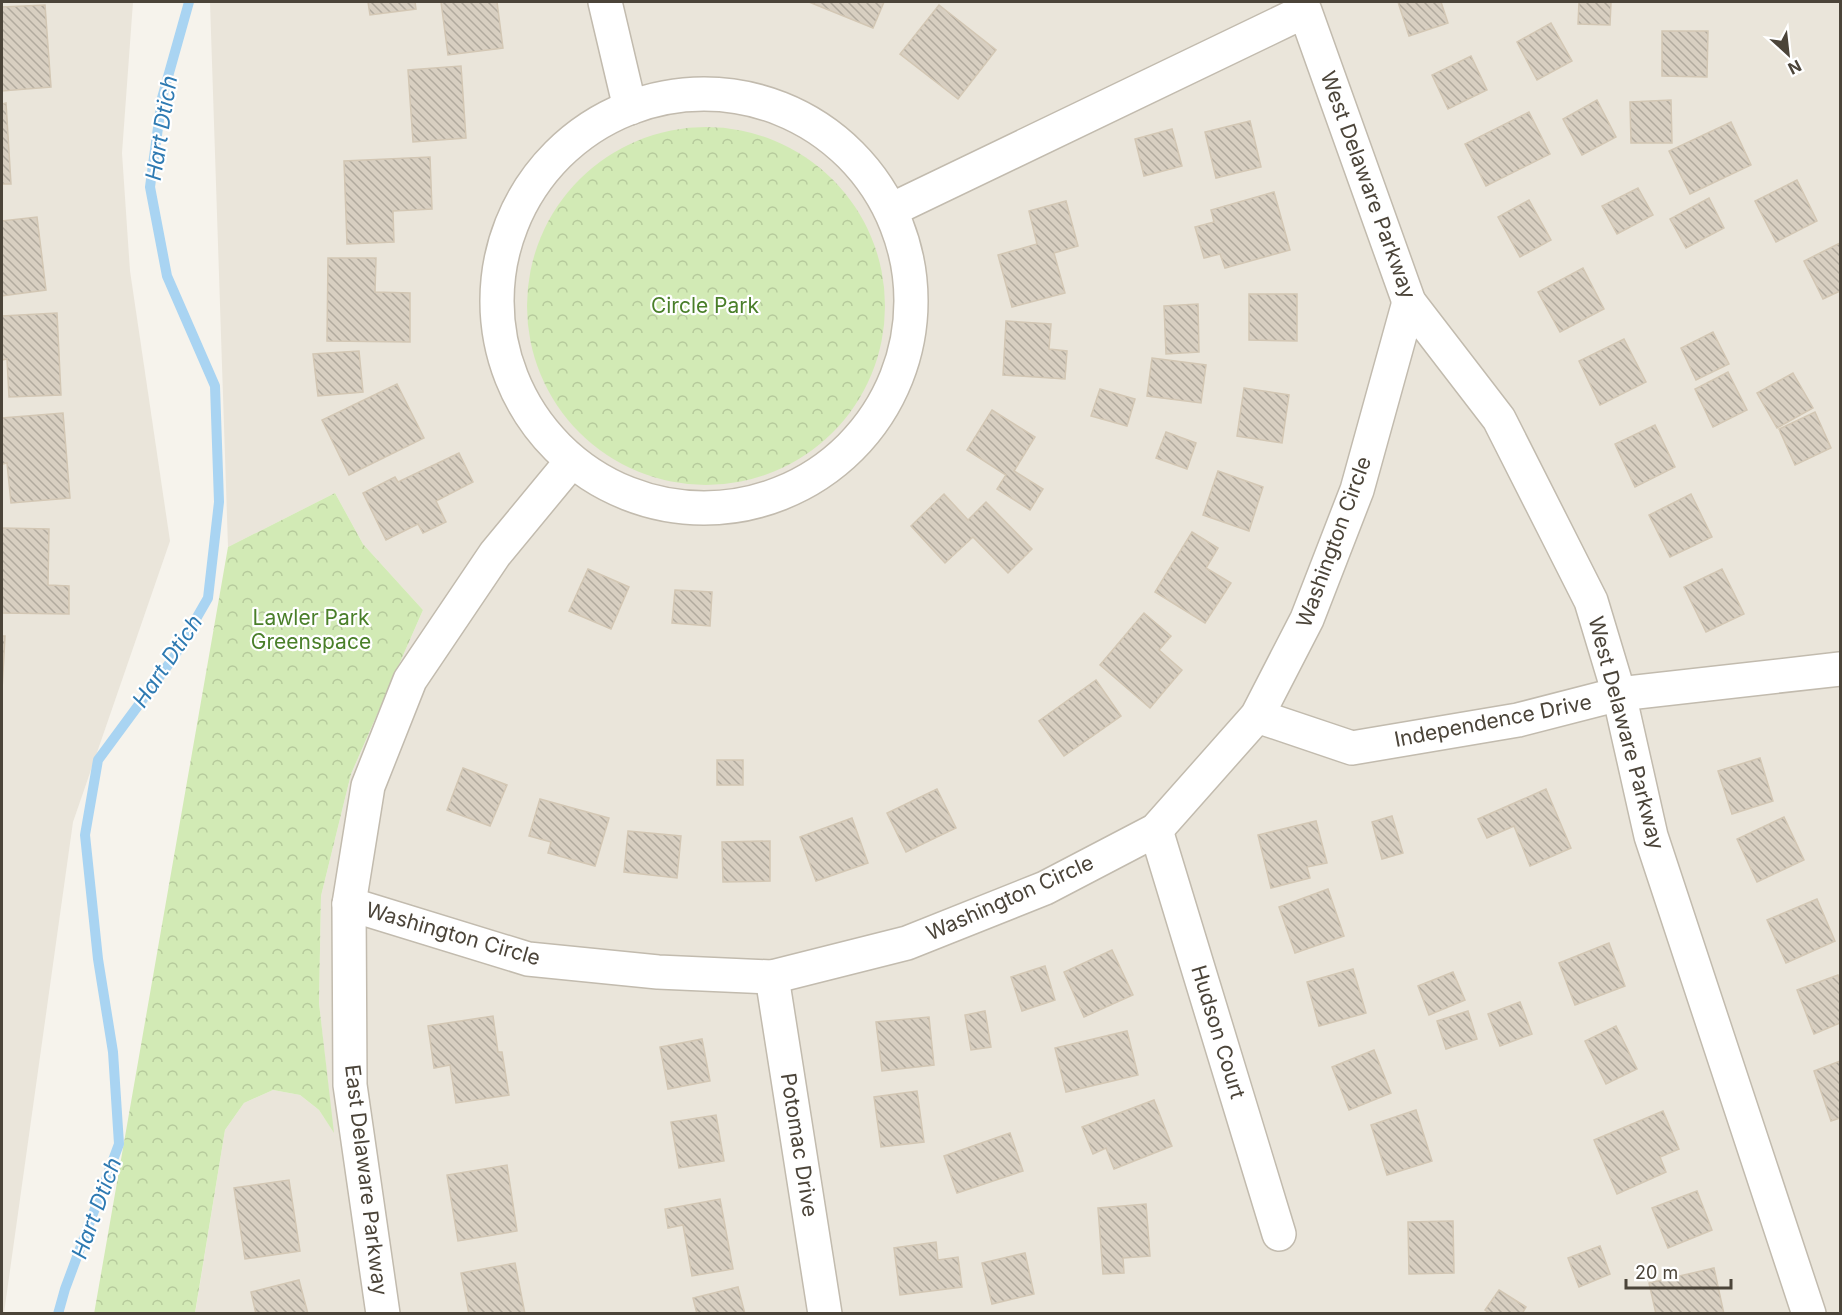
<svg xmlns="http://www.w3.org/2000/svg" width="1842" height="1315" font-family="Inter,sans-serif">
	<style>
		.residential { fill: #eae5da }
		.forest { fill: url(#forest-crowns) }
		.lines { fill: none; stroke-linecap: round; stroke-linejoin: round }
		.stream { stroke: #a9d4f2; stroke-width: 10 }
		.building { fill: url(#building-back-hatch); stroke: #d3c7b4; stroke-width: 1.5 }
		.street-casing { stroke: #c2bbae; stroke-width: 36 }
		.street { stroke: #fff; stroke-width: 33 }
		.labels { text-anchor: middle; stroke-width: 4.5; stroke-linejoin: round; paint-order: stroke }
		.street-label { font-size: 21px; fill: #4b4439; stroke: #fff }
		.park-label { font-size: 21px; fill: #4a7f2a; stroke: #fff }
		.water-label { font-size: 22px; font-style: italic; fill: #2e7ab2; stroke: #fff }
	</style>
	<defs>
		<pattern id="forest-crowns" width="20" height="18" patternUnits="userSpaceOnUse" patternTransform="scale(1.5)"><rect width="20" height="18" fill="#d2eab5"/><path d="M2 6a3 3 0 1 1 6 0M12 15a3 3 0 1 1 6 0" fill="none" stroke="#b6ca9c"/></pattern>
		<pattern id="building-back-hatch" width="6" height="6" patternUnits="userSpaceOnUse" patternTransform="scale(1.5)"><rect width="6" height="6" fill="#d8cfc1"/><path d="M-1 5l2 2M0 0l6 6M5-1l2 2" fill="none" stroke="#b1aa9e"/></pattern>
	</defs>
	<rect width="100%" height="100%" fill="#f6f3ec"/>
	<g class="residential">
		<path d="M2 2H133L122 153 130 271 170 541 73 822 4 1313 2 1314Z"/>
		<path d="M210 2H1840V1313L195 1314 225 1130 244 1103 273 1090 300 1095 319 1110 333 1131 319 1003 321 896 351 774 423 610 363 544 335 493 228 547Z"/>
	</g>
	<g class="forest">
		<circle cx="706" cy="306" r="179"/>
		<path d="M335 493 363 544 423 610 351 774 321 896 319 1003 334 1133 319 1110 300 1095 273 1090 244 1103 225 1130 195 1313 94 1314 228 547Z"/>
	</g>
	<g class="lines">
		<path class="stream" d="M58 1314 65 1289 119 1144 113 1052 98 959 85 835 98 760 174 657 208 598 219 502 215 386 167 276 150 187 162 98 189 2"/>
	</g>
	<g class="building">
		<path d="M368 2H415L416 9 370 15Z"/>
		<path d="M441 2H497L503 48 448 55Z"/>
		<path d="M809 2H884L873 28Z"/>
		<path d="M1398 2H1441L1448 23 1409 36Z"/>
		<path d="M1579 2H1611L1610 25 1578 24Z"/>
		<path d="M45 5 51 87 2 91V7Z"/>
		<path d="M939 5 996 50 958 99 900 54Z"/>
		<path d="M1551 23 1572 61 1537 80 1517 42Z"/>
		<path d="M1662 31H1708L1707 77 1662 76Z"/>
		<path d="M1471 56 1487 90 1448 109 1432 75Z"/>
		<path d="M461 66 466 138 413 142 408 70Z"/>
		<path d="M1597 100 1616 137 1582 155 1563 119Z"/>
		<path d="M1671 100 1672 143H1631L1630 102Z"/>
		<path d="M6 103 11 184H2V104Z"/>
		<path d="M1529 112 1550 154 1486 186 1465 144Z"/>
		<path d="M1250 121 1261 167 1216 178 1205 132Z"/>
		<path d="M1731 122 1751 165 1690 194 1669 151Z"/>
		<path d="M1172 129 1182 166 1144 176 1135 139Z"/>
		<path d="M430 157 432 209 393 211 394 242 347 244 344 161Z"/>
		<path d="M1797 180 1817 221 1776 242 1755 201Z"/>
		<path d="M1638 188 1653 215 1617 234 1602 206Z"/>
		<path d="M1274 192 1290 250 1225 268 1220 254 1204 258 1195 227 1214 222 1211 210Z"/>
		<path d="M1709 198 1724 228 1686 248 1670 219Z"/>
		<path d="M1529 200 1551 240 1520 257 1498 217Z"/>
		<path d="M1066 201 1078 246 1054 253 1065 293 1012 307 998 255 1037 244 1029 211Z"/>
		<path d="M37 217 46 290 2 296V221Z"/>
		<path d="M1840 243V291L1823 299 1804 261Z"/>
		<path d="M328 258H376L375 292 410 293V342L327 341Z"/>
		<path d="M1583 268 1604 309 1560 332 1538 292Z"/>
		<path d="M1249 294H1297V341L1249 340Z"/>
		<path d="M1198 304 1199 352 1166 354 1164 306Z"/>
		<path d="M57 313 61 395 9 397 7 359 2 360V316Z"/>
		<path d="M1006 321 1051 324 1049 349 1067 351 1065 379 1003 375Z"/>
		<path d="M1713 332 1729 364 1696 380 1681 348Z"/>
		<path d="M1624 339 1646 382 1600 405 1579 361Z"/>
		<path d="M359 351 363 392 318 396 313 354Z"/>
		<path d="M1152 358 1206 365 1201 403 1147 396Z"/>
		<path d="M1728 372 1747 410 1713 427 1695 389Z"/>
		<path d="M1793 373 1813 408 1777 428 1757 393Z"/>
		<path d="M397 384 424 438 349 475 322 420Z"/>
		<path d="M1244 388 1289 395 1282 443 1237 436Z"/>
		<path d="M1100 389 1135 399 1127 426 1091 416Z"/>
		<path d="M992 410 1035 437 1014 471 1043 489 1030 510 997 489 1006 475 967 450Z"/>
		<path d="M1815 412 1831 448 1795 465 1779 429Z"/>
		<path d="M63 413 70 498 11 503 7 463 2 464V418Z"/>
		<path d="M1655 425 1675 467 1635 487 1615 444Z"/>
		<path d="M1166 432 1196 443 1187 469 1156 458Z"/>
		<path d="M459 453 473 482 436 501 446 522 423 533 418 524 386 540 363 493 395 477 398 482Z"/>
		<path d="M1218 471 1263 487 1249 531 1203 515Z"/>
		<path d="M944 494 968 520 986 502 1032 549 1008 573 973 537 945 563 911 526Z"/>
		<path d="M1691 494 1712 537 1670 557 1649 515Z"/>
		<path d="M2 528 49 529 48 585 69 586V614L2 613Z"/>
		<path d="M1192 532 1218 548 1206 568 1231 583 1205 623 1155 592Z"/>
		<path d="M588 569 629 587 611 629 569 611Z"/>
		<path d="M1722 569 1744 614 1706 632 1684 587Z"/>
		<path d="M675 590 712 592 710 626 672 623Z"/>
		<path d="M1144 613 1171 636 1159 650 1182 670 1150 708 1100 665Z"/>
		<path d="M2 636H5L2 690Z"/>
		<path d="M1096 680 1121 716 1064 756 1039 721Z"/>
		<path d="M1760 758 1773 801 1732 814 1718 771Z"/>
		<rect x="717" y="760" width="26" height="25"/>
		<path d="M463 768 507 785 490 826 447 810Z"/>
		<path d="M937 789 956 828 906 852 887 813Z"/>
		<path d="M1546 789 1571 848 1530 866 1514 826 1487 838 1478 819Z"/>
		<path d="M540 799 609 818 595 866 548 853 551 842 529 836Z"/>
		<path d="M1392 816 1403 853 1382 859 1372 822Z"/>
		<path d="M1784 817 1804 860 1757 882 1737 839Z"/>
		<path d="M852 818 868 863 816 881 800 837Z"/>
		<path d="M1316 821 1327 863 1307 867 1310 878 1271 888 1258 835Z"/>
		<path d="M628 831 681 836 677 878 624 872Z"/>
		<path d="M770 841V881L723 882 722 842Z"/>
		<path d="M1328 889 1344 936 1295 953 1279 907Z"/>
		<path d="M1817 899 1835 941 1786 963 1767 920Z"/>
		<path d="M1609 943 1625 986 1575 1005 1559 963Z"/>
		<path d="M1112 950 1133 995 1084 1017 1064 972Z"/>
		<path d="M1045 966 1055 1000 1022 1011 1011 977Z"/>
		<path d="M1353 969 1366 1013 1319 1026 1307 982Z"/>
		<path d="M1453 972 1465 1000 1429 1015 1418 986Z"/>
		<path d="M1838 975 1840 982V1023L1814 1034 1797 990Z"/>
		<path d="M1520 1002 1532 1034 1500 1046 1488 1014Z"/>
		<path d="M985 1011 991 1047 971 1050 965 1015Z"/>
		<path d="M1468 1011 1477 1039 1446 1049 1437 1021Z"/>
		<path d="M493 1016 498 1052H502L509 1095 456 1103 450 1065 434 1068 428 1026Z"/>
		<path d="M929 1017 934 1065 882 1071 876 1022Z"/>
		<path d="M1616 1026 1637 1069 1606 1084 1585 1041Z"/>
		<path d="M1127 1031 1138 1075 1066 1092 1055 1048Z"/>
		<path d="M702 1039 710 1081 668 1089 660 1047Z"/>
		<path d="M1374 1050 1391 1093 1349 1110 1332 1067Z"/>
		<path d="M1840 1061V1118L1831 1121 1814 1071Z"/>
		<path d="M917 1091 924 1142 881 1147 874 1097Z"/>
		<path d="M1154 1100 1172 1146 1114 1169 1106 1148 1093 1154 1082 1127Z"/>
		<path d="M1416 1110 1432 1161 1387 1175 1371 1125Z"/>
		<path d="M1663 1111 1679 1149 1660 1157 1666 1172 1617 1194 1594 1140Z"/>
		<path d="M716 1115 724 1161 679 1168 671 1122Z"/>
		<path d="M1010 1133 1023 1171 957 1193 944 1156Z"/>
		<path d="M507 1165 517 1231 458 1241 447 1175Z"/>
		<path d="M289 1180 300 1251 245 1259 234 1188Z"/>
		<path d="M1697 1191 1712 1230 1668 1248 1652 1208Z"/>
		<path d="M720 1199 733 1269 692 1276 683 1225 668 1228 665 1209Z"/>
		<path d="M1146 1204 1150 1256 1123 1258 1124 1273 1103 1274 1098 1208Z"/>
		<path d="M1453 1221 1454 1273 1409 1274 1408 1222Z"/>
		<path d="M936 1242 938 1260 958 1257 962 1287 900 1295 894 1248Z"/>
		<path d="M1600 1246 1610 1274 1579 1287 1568 1258Z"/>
		<path d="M1025 1253 1034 1294 992 1304 982 1263Z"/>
		<path d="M515 1263 525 1314H469L461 1273Z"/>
		<path d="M1714 1268 1724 1314H1656L1649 1283Z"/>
		<path d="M299 1280 308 1314H256L251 1292Z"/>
		<path d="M738 1287 745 1314H697L693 1298Z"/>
		<path d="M1499 1290 1526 1307 1522 1314H1491L1485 1310Z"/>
	</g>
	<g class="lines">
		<defs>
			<g id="street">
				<path d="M605 2 630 108"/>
				<circle cx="704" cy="301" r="207"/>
				<path d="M891 210 1305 11 1409 302 1499 419 1591 601 1619 694 1651 836 1809 1314"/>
				<path d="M1257 716 1352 748 1518 720 1619 694 1840 669"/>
				<path d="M1156 830 1279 1234"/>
				<path d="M349 904 528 959 658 972 772 977 907 943 1045 888 1156 830 1257 716 1307 619 1357 490 1409 302"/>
				<path d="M772 977 825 1314"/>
				<path d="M383 1314 350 1085 349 904 368 786 410 680 495 554 571 462"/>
			</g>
		</defs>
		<use href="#street" class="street-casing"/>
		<use href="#street" class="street"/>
	</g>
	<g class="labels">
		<g class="street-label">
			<text transform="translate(1368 185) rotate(70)" y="7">West Delaware Parkway</text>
			<text transform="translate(1334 542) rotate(-70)" y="7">Washington Circle</text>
			<text transform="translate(1493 721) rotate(-11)" y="7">Independence Drive</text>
			<text transform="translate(1626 733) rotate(75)" y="7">West Delaware Parkway</text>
			<text transform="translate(1010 898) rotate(-24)" y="7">Washington Circle</text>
			<text transform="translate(453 934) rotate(16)" y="7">Washington Circle</text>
			<text transform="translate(1218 1032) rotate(73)" y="7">Hudson Court</text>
			<text transform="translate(799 1145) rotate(81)" y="7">Potomac Drive</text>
			<text transform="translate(366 1180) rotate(83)" y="7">East Delaware Parkway</text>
		</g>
		<g class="park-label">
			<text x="705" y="313">Circle Park</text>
			<text x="311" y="625">Lawler Park<tspan x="311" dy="24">Greenspace</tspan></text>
		</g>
		<g class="water-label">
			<text transform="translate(161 128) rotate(-81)" y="8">Hart Dtich</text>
			<text transform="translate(167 661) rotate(-56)" y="8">Hart Dtich</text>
			<text transform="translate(96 1208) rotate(-70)" y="8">Hart Dtich</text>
		</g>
	</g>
	<rect width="1842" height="1315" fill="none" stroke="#4b4439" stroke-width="6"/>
	<g transform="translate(1788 54) rotate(153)" stroke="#ffffff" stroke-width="4.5" paint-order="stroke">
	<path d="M0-4.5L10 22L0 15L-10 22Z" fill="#4b4439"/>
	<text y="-9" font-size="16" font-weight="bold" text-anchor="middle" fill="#4b4439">N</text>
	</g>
	<path d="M1626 1279v9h105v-9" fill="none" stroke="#4b4439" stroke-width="3"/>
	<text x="1635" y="1279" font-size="18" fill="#4b4439" stroke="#ffffff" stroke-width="4.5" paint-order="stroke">20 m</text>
</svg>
